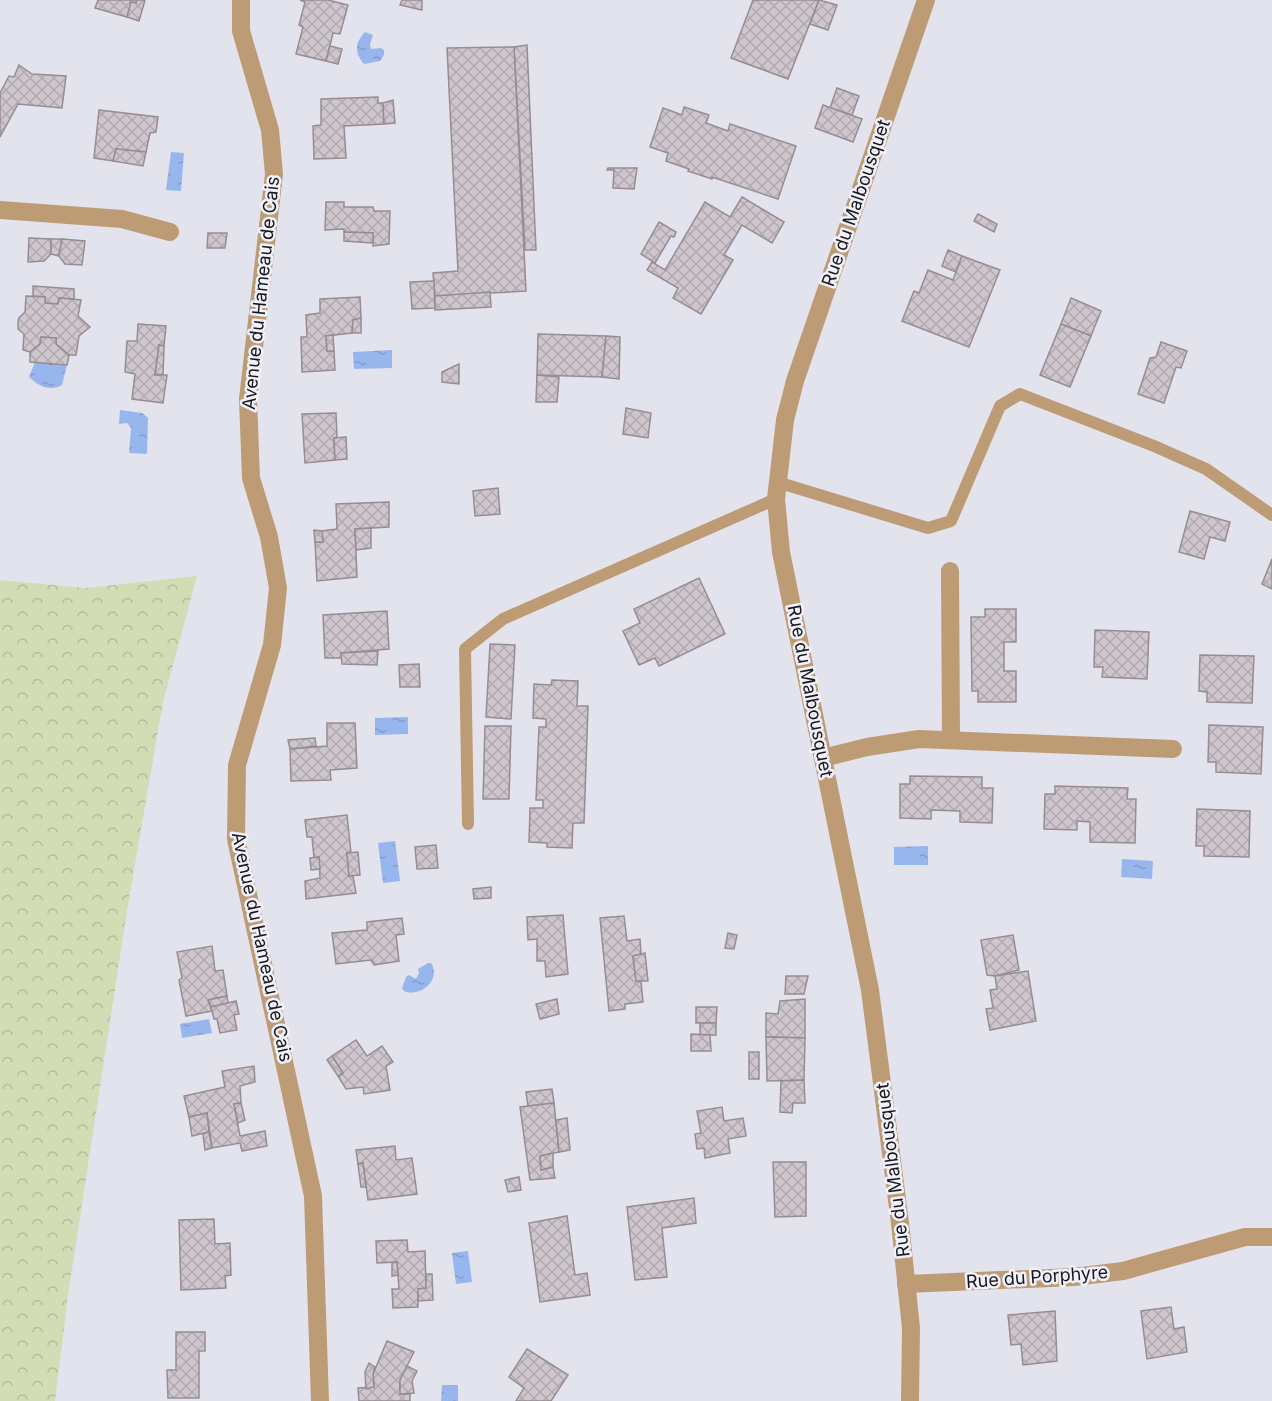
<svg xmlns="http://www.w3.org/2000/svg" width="1272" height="1401" font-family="Inter,sans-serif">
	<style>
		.forest { fill: url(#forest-crowns) }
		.water { fill: url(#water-ripples) }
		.building { fill: url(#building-cross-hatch); stroke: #958d93; stroke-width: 1.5 }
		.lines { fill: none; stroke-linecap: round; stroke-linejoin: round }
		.service { stroke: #bd9b75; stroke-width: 12 }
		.minor { stroke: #bd9b75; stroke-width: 18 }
		.labels { text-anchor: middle; stroke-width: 5; stroke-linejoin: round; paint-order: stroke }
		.street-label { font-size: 18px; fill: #17171a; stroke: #f0f1fa }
	</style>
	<defs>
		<pattern id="forest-crowns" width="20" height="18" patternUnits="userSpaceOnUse" patternTransform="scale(1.5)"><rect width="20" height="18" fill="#d2dcb5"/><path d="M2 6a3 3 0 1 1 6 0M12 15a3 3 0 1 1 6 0" fill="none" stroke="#b4bc9b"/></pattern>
		<pattern id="water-ripples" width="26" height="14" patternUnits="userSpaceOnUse" patternTransform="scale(1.5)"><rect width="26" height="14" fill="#98b6ee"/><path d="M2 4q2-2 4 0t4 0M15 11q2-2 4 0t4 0" fill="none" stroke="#829ccc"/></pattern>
		<pattern id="building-cross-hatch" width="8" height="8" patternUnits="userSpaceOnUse" patternTransform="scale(1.5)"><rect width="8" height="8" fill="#cec6cc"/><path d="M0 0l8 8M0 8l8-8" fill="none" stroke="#b0a9af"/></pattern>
	</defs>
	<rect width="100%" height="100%" fill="#e3e3ed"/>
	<path class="forest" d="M197 576 163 702 127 911 68 1295 55 1401H0V580L85 588Z"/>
	<g class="water">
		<path d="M365 32 373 35 370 44 371 49 381 48 384 50V55L380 61 364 64C354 52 355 43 365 32Z"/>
		<path d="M171 152 184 153 181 191 166 190Z"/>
		<path d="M392 350V368L354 369 353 352Z"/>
		<path d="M35 362 67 365 62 385C50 392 38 386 29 377Z"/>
		<path d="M120 410 142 413 148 418 147 454 129 453 131 428 127 423 119 424Z"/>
		<path d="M408 717V734L375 735V718Z"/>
		<path d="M395 841 400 881 383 883 378 843Z"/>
		<path d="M928 846V865H894V847Z"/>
		<path d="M1122 859 1153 861 1152 879 1121 877Z"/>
		<path d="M428 963H431C442 980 420 998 404 991L402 988 406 977 409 975 416 979 419 973 418 969Z"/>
		<path d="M209 1019 212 1033 182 1038 180 1024Z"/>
		<path d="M468 1251 472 1282 456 1284 452 1253Z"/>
		<path d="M442 1385H458V1401H441Z"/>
	</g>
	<g class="building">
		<path d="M98 0H137L136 3 131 2 127 17 95 8Z"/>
		<path d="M137 0H145L139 21 127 17 131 2 136 3Z"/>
		<path d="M300 0H328L348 5 340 34 333 33 326 61 296 54 303 27 299 25 305 2Z"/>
		<path d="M402 0H422V10L400 5Z"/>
		<path d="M753 0H819L788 79 731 58Z"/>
		<path d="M819 0 837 5 828 30 810 24Z"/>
		<path d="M527 45 536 250H525L514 47Z"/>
		<path d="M330 46 342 49 338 64 326 61Z"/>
		<path d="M514 47 526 291 435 296 433 273 458 271 447 48Z"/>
		<path d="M19 65 32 74 66 76 62 108 18 104 0 137V93L9 76 14 77Z"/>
		<path d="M837 88 859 96 852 115 830 108Z"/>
		<path d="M378 97V103H383L384 124 344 126 346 158 314 159 313 126 321 125V99Z"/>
		<path d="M393 100 395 123 384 124 383 103Z"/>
		<path d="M823 105 862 119 853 142 815 128Z"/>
		<path d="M684 107 709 115 706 123 728 131 730 124 796 146 778 199 712 177V179L688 171 689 169 666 161 668 153 650 147 663 108 682 115Z"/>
		<path d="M99 110 158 117 156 132 150 133 146 152 116 149 113 161 94 158Z"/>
		<path d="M116 149 146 152 143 166 113 161Z"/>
		<path d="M608 168H637L634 189 613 188 614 170H607Z"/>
		<path d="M742 197 784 222 772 243 742 225 724 255 733 260 701 314 673 298 678 288 647 270 652 262 665 270 705 202 730 217Z"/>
		<path d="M326 202H344V207H373L374 211H390L389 244 373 246V233L344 232V229L325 230Z"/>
		<path d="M978 214 997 224 994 232 974 221Z"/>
		<path d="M659 222 676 232 674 237 671 236 655 263 641 254Z"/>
		<path d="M344 232 373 233V243L344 241Z"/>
		<path d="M208 233H227L225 248H207Z"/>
		<path d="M29 238 51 239V254L44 261 28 262Z"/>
		<path d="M51 239H62L59 256 51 254Z"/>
		<path d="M62 239 85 241 82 265 65 264 59 256Z"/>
		<path d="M948 250 962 256 956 272 942 266Z"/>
		<path d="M962 256 1000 270 969 347 902 321 914 291 919 293 928 270 953 280Z"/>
		<path d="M434 281 435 308 412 309 410 282Z"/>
		<path d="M33 286 74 289V299L59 298 58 304 45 303V297L33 296Z"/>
		<path d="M490 292 491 307 435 310V296Z"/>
		<path d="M26 296 45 297V303L58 304 59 298 81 300 78 316 90 327 79 336 76 355H69L56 344V338L41 337 40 344 30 352 23 350 24 334 18 329V322L19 318 25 312Z"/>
		<path d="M360 297 361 318 353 320 352 333 326 336 327 351H334L335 370 302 372 301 337H307L306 315 320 313V299Z"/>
		<path d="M1071 298 1101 311 1091 336 1061 324Z"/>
		<path d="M361 318V333H352L353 320Z"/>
		<path d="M138 324 166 326 164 346 159 345 155 375H167L163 403 132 399 135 374 125 372 127 341H137Z"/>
		<path d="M1061 324 1091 336 1070 387 1040 375Z"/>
		<path d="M538 334 606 336 602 377 537 375Z"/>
		<path d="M333 335 334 351H327L326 336Z"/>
		<path d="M606 336 620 337 619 379 602 377Z"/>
		<path d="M41 337 56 338V344L69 355 67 365 30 362V352L40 344Z"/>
		<path d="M1161 342 1187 351 1181 368 1176 367 1164 403 1138 394 1150 358 1156 357Z"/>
		<path d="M159 345 164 346 163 374 155 375Z"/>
		<path d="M459 364V384L442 382V372Z"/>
		<path d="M537 375 559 377 557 402H536Z"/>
		<path d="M626 408 651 413 648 438 623 434Z"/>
		<path d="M336 413 337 437 334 438 335 460 305 463 302 414Z"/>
		<path d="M346 437 347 459 335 460 334 438Z"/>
		<path d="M498 488 500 514 475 516 473 491Z"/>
		<path d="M389 502V527L355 529 357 577 317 581 315 542H323L322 531 337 529 336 504Z"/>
		<path d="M1190 511 1230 522 1225 541 1210 537 1204 559 1179 552Z"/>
		<path d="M371 528V548L356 550 355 529Z"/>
		<path d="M314 530 322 531 323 542H315Z"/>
		<path d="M1272 559V589L1262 584Z"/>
		<path d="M699 578 725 634 659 666 655 658 639 665 623 631 640 623 634 609Z"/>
		<path d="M985 609H1016V642H1004V671H1016V702H978V691H972L971 617H985Z"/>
		<path d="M387 611 389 649 341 653 342 658H325L323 615Z"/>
		<path d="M1095 630 1149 632 1147 679 1102 677 1103 667H1094Z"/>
		<path d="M490 644 515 645 511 719 486 717Z"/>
		<path d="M378 651 377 665 342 664 341 653Z"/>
		<path d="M1200 655 1254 656 1252 703 1207 702V692L1199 691Z"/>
		<path d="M419 664 420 687H400L399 665Z"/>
		<path d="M552 680 578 681 577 706H588L584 823H573L572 848 547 847V843L529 842 530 808H543V800H536L539 727H546V719L533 718 534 684 551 685Z"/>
		<path d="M327 723H355L357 768 330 770 331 780 291 781 290 749 327 746Z"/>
		<path d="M1209 725 1263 727 1261 774 1216 772V762H1208Z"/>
		<path d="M485 726H511L509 799H483Z"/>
		<path d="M315 738 316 746 290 749 288 740Z"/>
		<path d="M910 776 982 777V788H993L992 823 960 822V811L931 810V819L900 818V784H910Z"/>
		<path d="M1055 786 1128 788 1127 799H1136L1135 843 1090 842V822L1077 821V830L1044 829 1045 794H1055Z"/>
		<path d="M1197 809 1250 811 1249 857 1204 856V846H1196Z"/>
		<path d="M347 815 351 853H347L349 876H353L356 893 306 899 305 881 320 878 319 857 314 858 312 837H307L305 820Z"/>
		<path d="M436 845 438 868 417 869 415 847Z"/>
		<path d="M358 852 360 875 349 876 347 853Z"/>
		<path d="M319 857 320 869 311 870 310 858Z"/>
		<path d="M491 887V898L474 899 473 889Z"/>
		<path d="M563 915 568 974 546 977 545 961H537V939L528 940 527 917Z"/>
		<path d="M624 916 627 941 640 939 641 954 633 956 636 981 641 982 643 1002 625 1004V1009L609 1011 600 918Z"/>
		<path d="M402 918 404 934 396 935 399 961 374 965 371 960 336 964 332 933 367 930V922Z"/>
		<path d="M728 933 737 935 734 949 725 948Z"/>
		<path d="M1013 935 1019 970 995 976 987 975 981 940Z"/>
		<path d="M212 946 215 971 223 970 227 996 208 1000 212 1011 186 1016 179 980 182 978 177 952Z"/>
		<path d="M645 953 648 981H636L633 956Z"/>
		<path d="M1028 971 1036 1021 990 1030 986 1009 993 1008 990 990 997 989 995 976Z"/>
		<path d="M786 976H808L804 994H785Z"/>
		<path d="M227 996 228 1003 211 1007 208 1000Z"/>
		<path d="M557 999 559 1014 540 1019 536 1004Z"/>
		<path d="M805 999V1038L766 1037V1013L778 1014 780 1001Z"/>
		<path d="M236 1001 239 1014 234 1015 237 1030 220 1033 217 1019H214L211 1007Z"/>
		<path d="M696 1007H717L716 1023H696Z"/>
		<rect x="700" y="1023" width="16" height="12"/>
		<path d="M691 1034 710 1035 711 1051H691Z"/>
		<path d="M766 1037 805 1038 804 1080 767 1081Z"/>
		<path d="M356 1040 367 1056 382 1046 393 1062 386 1066 390 1090 364 1094 363 1087 346 1089 338 1076 343 1073 332 1056Z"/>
		<rect x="749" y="1052" width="10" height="27"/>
		<path d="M332 1056 343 1073 338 1076 327 1060Z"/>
		<path d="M254 1066 255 1082 240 1086 241 1103 234 1104 240 1136 265 1131 267 1146 242 1151 240 1143 212 1148 207 1113 189 1117 184 1096 225 1087 222 1071Z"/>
		<path d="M804 1080 805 1103H793L792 1113 780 1112 781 1081Z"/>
		<path d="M552 1089 554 1103 528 1106 526 1092Z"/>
		<path d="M241 1103 245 1120 238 1123 234 1104Z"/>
		<path d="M554 1103 559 1152 540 1156 541 1170 553 1167 555 1178 530 1180 520 1107Z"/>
		<path d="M722 1107 724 1121 743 1118 746 1136 728 1139 730 1153 705 1158 704 1148 697 1149 695 1134 701 1133 697 1111Z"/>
		<path d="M207 1113 209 1132 192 1136 189 1117Z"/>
		<path d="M567 1118 570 1150 559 1152 556 1120Z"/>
		<path d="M209 1132 212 1148 205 1150 203 1134Z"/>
		<path d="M395 1146 396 1160 412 1158 417 1194 368 1200 363 1163 358 1164 356 1150Z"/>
		<path d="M553 1153V1167L541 1170 540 1156Z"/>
		<path d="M773 1162H806V1216L775 1217Z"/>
		<path d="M363 1163 366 1187H361L358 1164Z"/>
		<path d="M519 1177 521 1190 508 1192 505 1180Z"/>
		<path d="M694 1198 696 1223 662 1228 667 1277 635 1280 627 1207Z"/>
		<path d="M567 1216 575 1275 587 1273 590 1295 540 1302 529 1223Z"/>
		<path d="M214 1219 215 1244 230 1243 231 1275 225 1276 226 1288 181 1290 179 1220Z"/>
		<path d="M407 1240 408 1252 425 1251 426 1288 418 1289V1307L393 1308 392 1289H399L397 1262 377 1263 376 1241Z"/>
		<path d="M397 1262 398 1275 392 1276V1263Z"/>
		<path d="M426 1274H432L433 1300 418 1301V1289L426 1288Z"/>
		<path d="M1171 1307 1174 1329 1184 1327 1187 1352 1147 1359 1141 1311Z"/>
		<path d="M1055 1311 1057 1361 1023 1365 1021 1344 1011 1345 1008 1315Z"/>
		<path d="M176 1332H205V1351H199V1398H168L167 1370H176Z"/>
		<path d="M387 1341 414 1352 400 1380V1394H410V1401H359L358 1388 374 1387 373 1374Z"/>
		<path d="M527 1349 568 1375 551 1401H516L524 1388 509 1377Z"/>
		<path d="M369 1363 375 1367 373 1374 374 1387 366 1389 365 1372Z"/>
		<path d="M407 1366 417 1371 412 1381 414 1393 400 1394V1380Z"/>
	</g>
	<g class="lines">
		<g class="service">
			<path d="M777 482 928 528 951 521 1000 406 1020 394 1154 446 1206 469 1272 515"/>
			<path d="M468 824 465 649 503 619 776 499"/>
		</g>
		<g class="minor">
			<path d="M241 0V31L270 130 274 174 248 399 251 478 269 537 278 588 272 645 237 765 236 839 313 1196 320 1401"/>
			<path d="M0 210 122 219 170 232"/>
			<path d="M950 571 951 739"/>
			<path d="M823 758 867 747 919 739 1173 749"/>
			<path d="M906 1284 1074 1277 1123 1271 1245 1237H1272"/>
			<path d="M910 1401 911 1328 900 1223 870 990 781 552 776 499 785 420 795 381 926 0"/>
		</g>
	</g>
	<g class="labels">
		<g class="street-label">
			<text transform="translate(856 203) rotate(-71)" y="6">Rue du Malbousquet</text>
			<text transform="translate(261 293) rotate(-84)" y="6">Avenue du Hameau de Cais</text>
			<text transform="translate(810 691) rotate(79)" y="6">Rue du Malbousquet</text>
			<text transform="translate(262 947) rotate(78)" y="6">Avenue du Hameau de Cais</text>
			<text transform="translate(893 1170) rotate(-97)" y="6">Rue du Malbousquet</text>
			<text transform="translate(1037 1277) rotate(-4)" y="6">Rue du Porphyre</text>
		</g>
	</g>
</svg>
